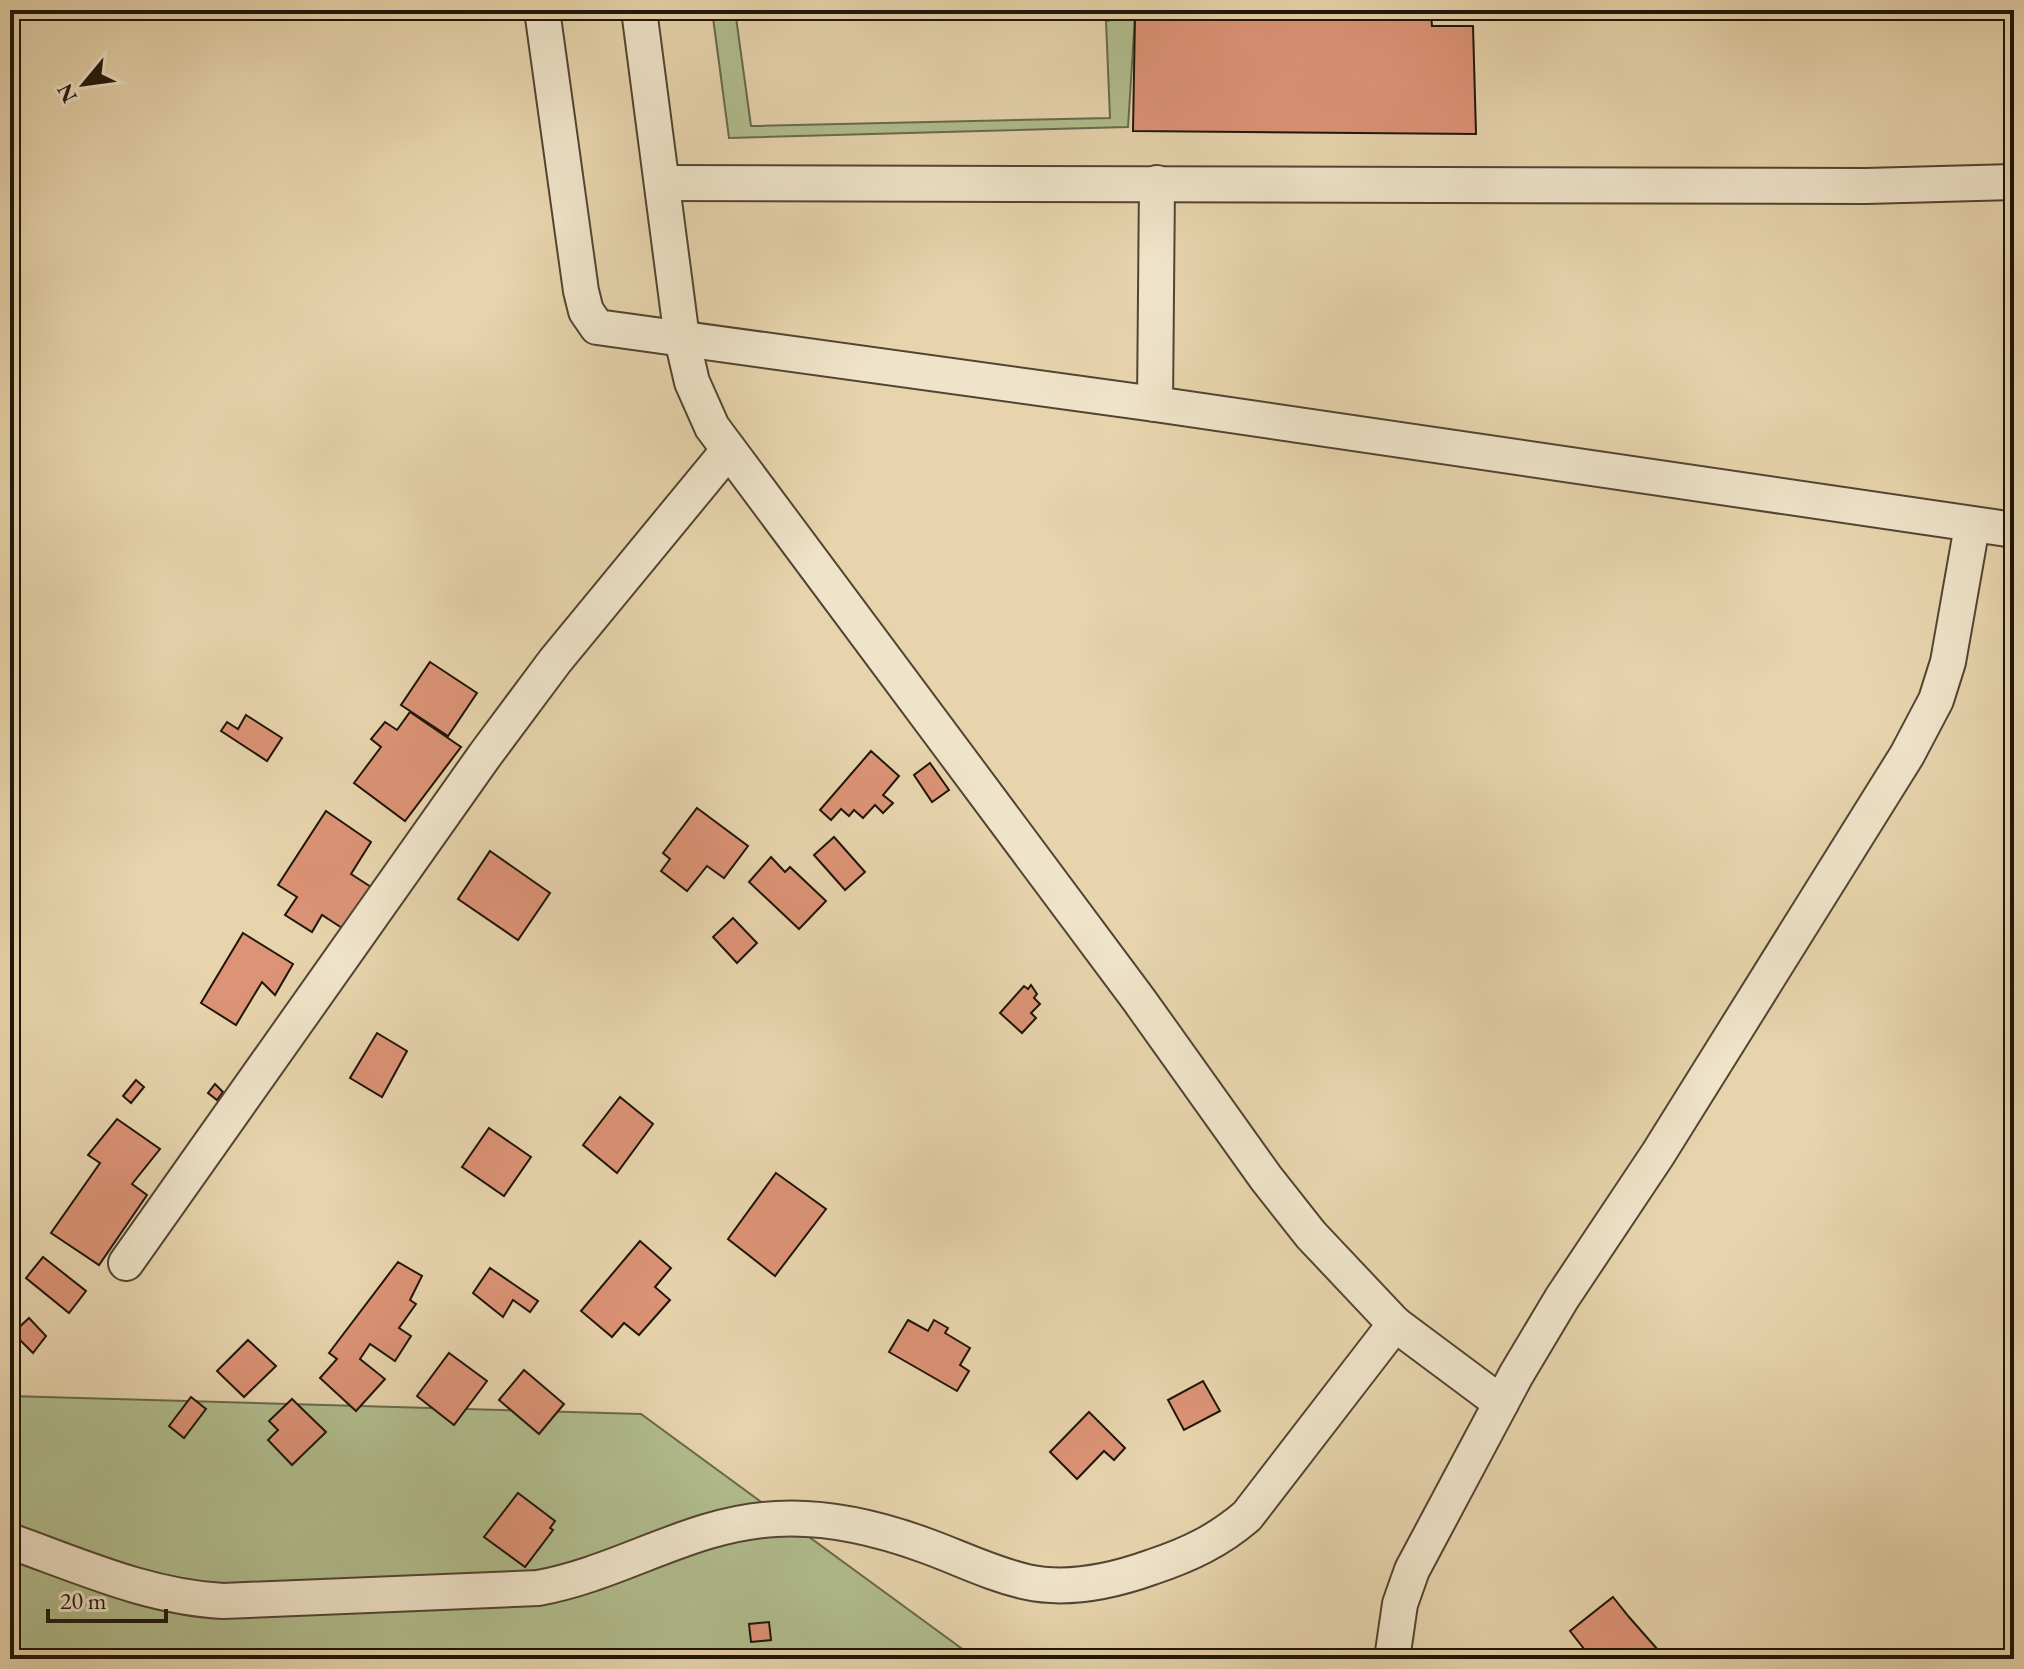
<svg xmlns="http://www.w3.org/2000/svg" width="2024" height="1669" font-family="'EB Garamond',serif">
	<style>
		.green { fill: #b1bd8d; stroke: #68694c; stroke-width: 2 }
		.building { fill: #dc9376; stroke: #1f150a; stroke-width: 2 }
		.lines { fill: none; stroke-linecap: round; stroke-linejoin: round }
		.minor-casing { stroke: #514532; stroke-width: 38 }
		.minor { stroke: #efe3c9; stroke-width: 34 }
	</style>
	<rect width="100%" height="100%" fill="#e7d4ac"/>
	<filter id="stains"><feTurbulence type="fractalNoise" baseFrequency=".0025" numOctaves="4"/><feColorMatrix values="0 0 0 0 .2 0 0 0 0 .09 0 0 0 0 .02 0 0 0 .5 -.17"/></filter>
	<radialGradient id="worn" r=".72"><stop offset=".6" stop-color="#630" stop-opacity="0"/><stop offset="1" stop-color="#630" stop-opacity=".3"/></radialGradient>
	<g class="green">
		<path d="M712 10H735L751 126 1110 118 1106 21 1135 16 1128 127 729 138Z"/>
		<path d="M10 1396 641 1414 976 1659H10Z"/>
	</g>
	<g class="building">
		<path d="M1431 13 1432 26H1473L1476 134 1133 131 1135 16Z"/>
		<path d="M430 662 477 693 448 736 401 705Z"/>
		<path d="M410 712 461 747 405 821 354 783 381 747 371 739 385 722 397 730Z"/>
		<path d="M246 715 282 738 267 761 221 731 227 722 238 729Z"/>
		<path d="M871 751 899 776 883 795 893 803 883 813 875 805 863 818 854 810 849 816 841 809 831 820 820 810Z"/>
		<path d="M930 763 949 790 932 802 914 775Z"/>
		<path d="M697 808 748 846 724 878 707 866 687 891 661 871 670 859 663 853Z"/>
		<path d="M326 811 371 842 351 874 371 887 342 928 322 915 312 932 285 915 297 897 278 885Z"/>
		<path d="M834 837 865 872 845 890 814 855Z"/>
		<path d="M490 851 550 893 518 940 458 899Z"/>
		<path d="M771 857 785 872 790 867 826 901 799 929 749 882Z"/>
		<path d="M733 918 757 943 737 963 713 937Z"/>
		<path d="M243 933 293 964 275 995 262 982 236 1025 201 1003Z"/>
		<path d="M1031 985 1037 994 1034 998 1040 1004 1031 1013 1036 1018 1022 1033 1000 1013 1024 986 1028 989Z"/>
		<path d="M377 1033 407 1051 382 1097 350 1078Z"/>
		<path d="M136 1080 144 1087 131 1103 123 1096Z"/>
		<path d="M215 1084 223 1092 217 1100 208 1093Z"/>
		<path d="M620 1097 653 1124 617 1173 583 1145Z"/>
		<path d="M117 1119 160 1149 132 1184 147 1195 99 1265 51 1233 100 1163 88 1155Z"/>
		<path d="M489 1128 531 1157 504 1196 462 1167Z"/>
		<path d="M776 1173 826 1209 775 1276 728 1239Z"/>
		<path d="M640 1241 671 1268 655 1287 670 1300 639 1335 624 1323 612 1337 581 1311Z"/>
		<path d="M43 1257 86 1291 69 1313 26 1278Z"/>
		<path d="M398 1262 422 1276 410 1300 416 1304 399 1328 411 1336 395 1361 370 1344 360 1359 385 1379 356 1411 320 1378 337 1359 329 1353Z"/>
		<path d="M490 1268 538 1301 530 1312 513 1300 503 1317 473 1293Z"/>
		<path d="M29 1318 46 1336 33 1353 13 1333Z"/>
		<path d="M908 1320 928 1331 934 1320 948 1328 945 1333 970 1348 960 1365 969 1371 957 1391 889 1352Z"/>
		<path d="M248 1340 276 1366 244 1397 217 1371Z"/>
		<path d="M449 1353 487 1381 454 1425 417 1396Z"/>
		<path d="M524 1370 564 1404 539 1434 499 1400Z"/>
		<path d="M1203 1381 1220 1411 1184 1430 1168 1400Z"/>
		<path d="M191 1397 206 1409 184 1438 169 1426Z"/>
		<path d="M292 1399 326 1432 292 1465 268 1440 278 1430 269 1421Z"/>
		<path d="M1089 1412 1125 1448 1114 1460 1104 1451 1077 1479 1050 1452Z"/>
		<path d="M518 1493 555 1521 550 1528 553 1530 525 1567 484 1537Z"/>
		<path d="M1613 1597 1629 1617 1666 1659H1592L1570 1631Z"/>
		<path d="M769 1622 771 1640 751 1642 749 1624Z"/>
	</g>
	<g class="lines">
		<defs>
			<g id="minor">
				<path d="M542 10 581 291 586 311 597 327 1155 404 2014 530"/>
				<path d="M662 183 1866 186 2014 182"/>
				<path d="M1155 404 1157 183"/>
				<path d="M126 1263 485 755 555 661 727 452"/>
				<path d="M1395 1324 1501 1403"/>
				<path d="M10 1541C80 1566 148 1597 223 1601L538 1588C621 1573 691 1523 776 1519 826 1516 877 1528 924 1545 958 1557 991 1574 1027 1582 1068 1591 1113 1581 1152 1567 1188 1555 1218 1541 1247 1516L1395 1324 1311 1235 1266 1178 1139 1000 712 427 692 382 682 339 639 10"/>
				<path d="M1392 1659 1400 1604 1412 1570 1516 1375 1562 1298 1658 1154 1907 755 1936 700 1948 662 1972 526"/>
			</g>
		</defs>
		<use href="#minor" class="minor-casing"/>
		<use href="#minor" class="minor"/>
	</g>
	<rect width="2024" height="1669" fill="none" stroke="#e7d4ac" stroke-width="40"/>
	<rect x="12" y="12" width="2000" height="1645" fill="none" stroke="#1f150a" stroke-width="4"/>
	<rect x="20" y="20" width="1984" height="1629" fill="none" stroke="#1f150a" stroke-width="2"/>
	<g transform="translate(84 84) rotate(241)" stroke="#efe3c9" stroke-width="6" paint-order="stroke">
	<path d="M0-6L14 30L0 20L-14 30Z" fill="#1f150a"/>
	<text y="-12" font-size="22" font-weight="bold" text-anchor="middle" fill="#1f150a">N</text>
	</g>
	<path d="M48 1609v12h118v-12" fill="none" stroke="#1f150a" stroke-width="4"/>
	<text x="60" y="1609" font-size="24" fill="#1f150a" stroke="#efe3c9" stroke-width="6" paint-order="stroke">20 m</text>
	<rect width="100%" height="100%" filter="url(#stains)"/>
	<rect width="100%" height="100%" fill="url(#worn)"/>
</svg>
